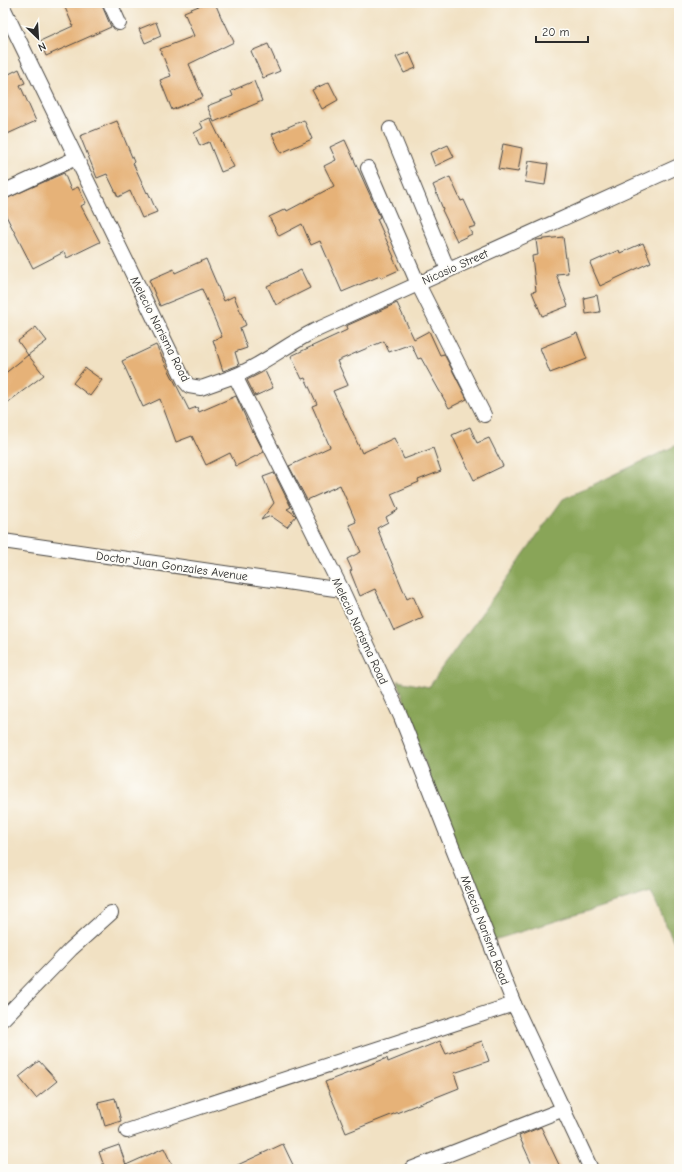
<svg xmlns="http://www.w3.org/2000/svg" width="682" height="1172" font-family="'Comic Neue',sans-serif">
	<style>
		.forest { fill: #89a558; stroke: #5a6842 }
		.building { fill: #e6b278 }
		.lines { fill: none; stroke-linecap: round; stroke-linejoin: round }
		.street-casing { stroke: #494642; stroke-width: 16 }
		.street { stroke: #fff; stroke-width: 14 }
		.labels { text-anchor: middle; stroke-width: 4; stroke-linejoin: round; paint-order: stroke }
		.street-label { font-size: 12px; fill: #2b2b2b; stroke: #fdfcf7 }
	</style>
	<rect width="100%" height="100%" fill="#fdfcf7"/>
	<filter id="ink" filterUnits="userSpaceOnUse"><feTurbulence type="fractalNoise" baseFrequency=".025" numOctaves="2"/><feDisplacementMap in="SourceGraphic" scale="8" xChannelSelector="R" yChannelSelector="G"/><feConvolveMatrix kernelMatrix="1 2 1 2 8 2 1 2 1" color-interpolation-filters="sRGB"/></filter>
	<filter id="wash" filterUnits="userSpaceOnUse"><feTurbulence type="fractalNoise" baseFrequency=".012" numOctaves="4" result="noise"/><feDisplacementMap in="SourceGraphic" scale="16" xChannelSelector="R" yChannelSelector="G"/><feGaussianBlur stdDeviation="0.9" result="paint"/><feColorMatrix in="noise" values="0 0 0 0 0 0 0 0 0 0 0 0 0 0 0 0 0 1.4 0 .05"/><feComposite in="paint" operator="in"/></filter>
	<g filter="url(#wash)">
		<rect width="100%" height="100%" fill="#f1e1c3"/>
		<path class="forest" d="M679 444V953L651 892 484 943 398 681 429 687 563 499Z"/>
		<g id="blocks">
			<g class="building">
				<path d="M63 3H101L111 27 46 56 40 41 73 26Z"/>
				<path d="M206 3H215L224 24 225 23 234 42 189 64 203 97 172 110 160 80 171 76 160 49 194 36 184 12Z"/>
				<path d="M156 22 161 36 145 43 139 29Z"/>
				<path d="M268 44 280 71 263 78 251 51Z"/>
				<path d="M409 52 416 68 404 73 396 57Z"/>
				<path d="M19 69 25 83 20 85 36 121 3 136V77Z"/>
				<path d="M254 81 262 101 214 122 207 106 233 96 231 91Z"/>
				<path d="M329 82 338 100 322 109 312 90Z"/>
				<path d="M210 118 234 167 221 172 209 142 200 146 194 133 203 128 200 122Z"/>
				<path d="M304 120 312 139 281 153 272 134Z"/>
				<path d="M117 121 134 162 133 163 147 193 148 192 157 212 142 218 130 191 118 197 107 174 97 178 80 136Z"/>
				<path d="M345 140 380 217 377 219 394 257 393 258 399 270 381 278 380 276 342 292 320 241 311 245 302 224 279 236 269 217 286 209 287 211 334 186 324 166 336 160 330 147Z"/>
				<path d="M503 144 522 148 518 172 498 169Z"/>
				<path d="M448 145 454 157 435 166 430 153Z"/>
				<path d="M529 161 548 164 545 185 525 182Z"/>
				<path d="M64 173 71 190 78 187 86 203 81 206 100 242 67 258 64 252 33 268 3 210V200Z"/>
				<path d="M450 177 461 201 464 200 476 226 469 228 472 234 457 241 442 210 443 209 433 185Z"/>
				<path d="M563 237 568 273 556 274 568 306 542 316 532 292 536 291 532 256 538 255 536 240Z"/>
				<path d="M643 243 651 262 600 286 590 263 619 250 620 253Z"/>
				<path d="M206 259 224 301 234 296 246 325 240 328 247 348 235 352 239 365 223 371 213 340 222 337 202 289 160 306 149 280 174 269 175 273Z"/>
				<path d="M301 270 310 288 276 305 267 286Z"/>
				<path d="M597 295 600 312 586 314 584 298Z"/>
				<path d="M397 303 414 339 429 331 440 355 444 354 467 399 449 408 421 358 418 359 411 344 389 352 384 341 337 361 348 385 333 391 362 453 394 438 404 459 433 448 441 471 418 480 419 482 391 494 398 510 386 517 388 522 377 528 407 599 413 596 423 618 394 631 375 589 360 596 350 571 352 570 347 559 361 552 349 525 356 522 340 485 307 500 289 466 330 447 312 406 317 404 305 378 302 379 291 356 347 330 346 326Z"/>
				<path d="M36 327 47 341 28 355 18 341Z"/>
				<path d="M577 333 587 359 550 373 540 348Z"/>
				<path d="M156 345 189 410 197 407 199 412 236 396 252 432 253 431 264 452 236 466 230 453 206 465 192 436 176 442 160 399 143 407 122 361Z"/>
				<path d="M28 355 44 375 3 406V375Z"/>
				<path d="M85 368 102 380 90 396 73 383Z"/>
				<path d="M265 371 273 388 255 396 247 380Z"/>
				<path d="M470 427 477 443 489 438 503 466 474 480 452 435Z"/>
				<path d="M274 473 291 507 287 509 294 514 296 516 287 527 271 516 261 520 274 503 263 477Z"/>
				<path d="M440 1041 446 1054 482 1041 489 1061 454 1073 459 1088 346 1133 325 1082 387 1058 388 1062Z"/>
				<path d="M39 1061 57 1081 36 1098 19 1077Z"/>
				<path d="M115 1098 121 1121 105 1126 98 1102Z"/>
				<path d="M541 1127 561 1169H534L519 1136Z"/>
				<path d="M283 1144 295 1169H229Z"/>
				<path d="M119 1145 126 1165 164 1148 174 1169H105L99 1152Z"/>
			</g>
		</g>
	</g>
	<g filter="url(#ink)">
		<use href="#blocks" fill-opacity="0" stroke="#494642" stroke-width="1"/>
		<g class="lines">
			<defs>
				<g id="street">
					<path d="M110 3 119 23"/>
					<path d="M3 7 184 380 189 386 201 388 235 376 342 590 401 717 514 1004 591 1169"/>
					<path d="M390 129 448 270"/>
					<path d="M368 168 418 284 484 415"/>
					<path d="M3 192 76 158"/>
					<path d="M235 376C264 364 286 345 314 331L679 166"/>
					<path d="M3 541 342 590"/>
					<path d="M3 1019 71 949 111 913"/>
					<path d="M127 1131 514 1004"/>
					<path d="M411 1169 564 1109"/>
				</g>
			</defs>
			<use href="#street" class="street-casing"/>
			<use href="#street" class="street"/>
		</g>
	</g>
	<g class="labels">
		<g class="street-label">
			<text transform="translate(455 267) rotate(-24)" y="4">Nicasio Street</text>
			<text transform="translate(160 329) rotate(63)" y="4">Melecio Narisma Road</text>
			<text transform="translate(172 566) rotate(8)" y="4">Doctor Juan Gonzales Avenue</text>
			<text transform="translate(360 631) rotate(65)" y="4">Melecio Narisma Road</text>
			<text transform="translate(485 930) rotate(69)" y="4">Melecio Narisma Road</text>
		</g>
	</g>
	<rect width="682" height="1172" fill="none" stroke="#fdfcf7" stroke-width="16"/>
	<g transform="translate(38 38) rotate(155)" stroke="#fdfcf7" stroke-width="3" paint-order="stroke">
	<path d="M0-3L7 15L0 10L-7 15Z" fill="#2b2b2b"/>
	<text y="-6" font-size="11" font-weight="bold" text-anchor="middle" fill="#2b2b2b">N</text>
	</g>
	<path d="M536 36v6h52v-6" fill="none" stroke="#2b2b2b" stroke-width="2"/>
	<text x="542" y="36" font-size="12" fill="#2b2b2b" stroke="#fdfcf7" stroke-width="3" paint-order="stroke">20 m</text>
</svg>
